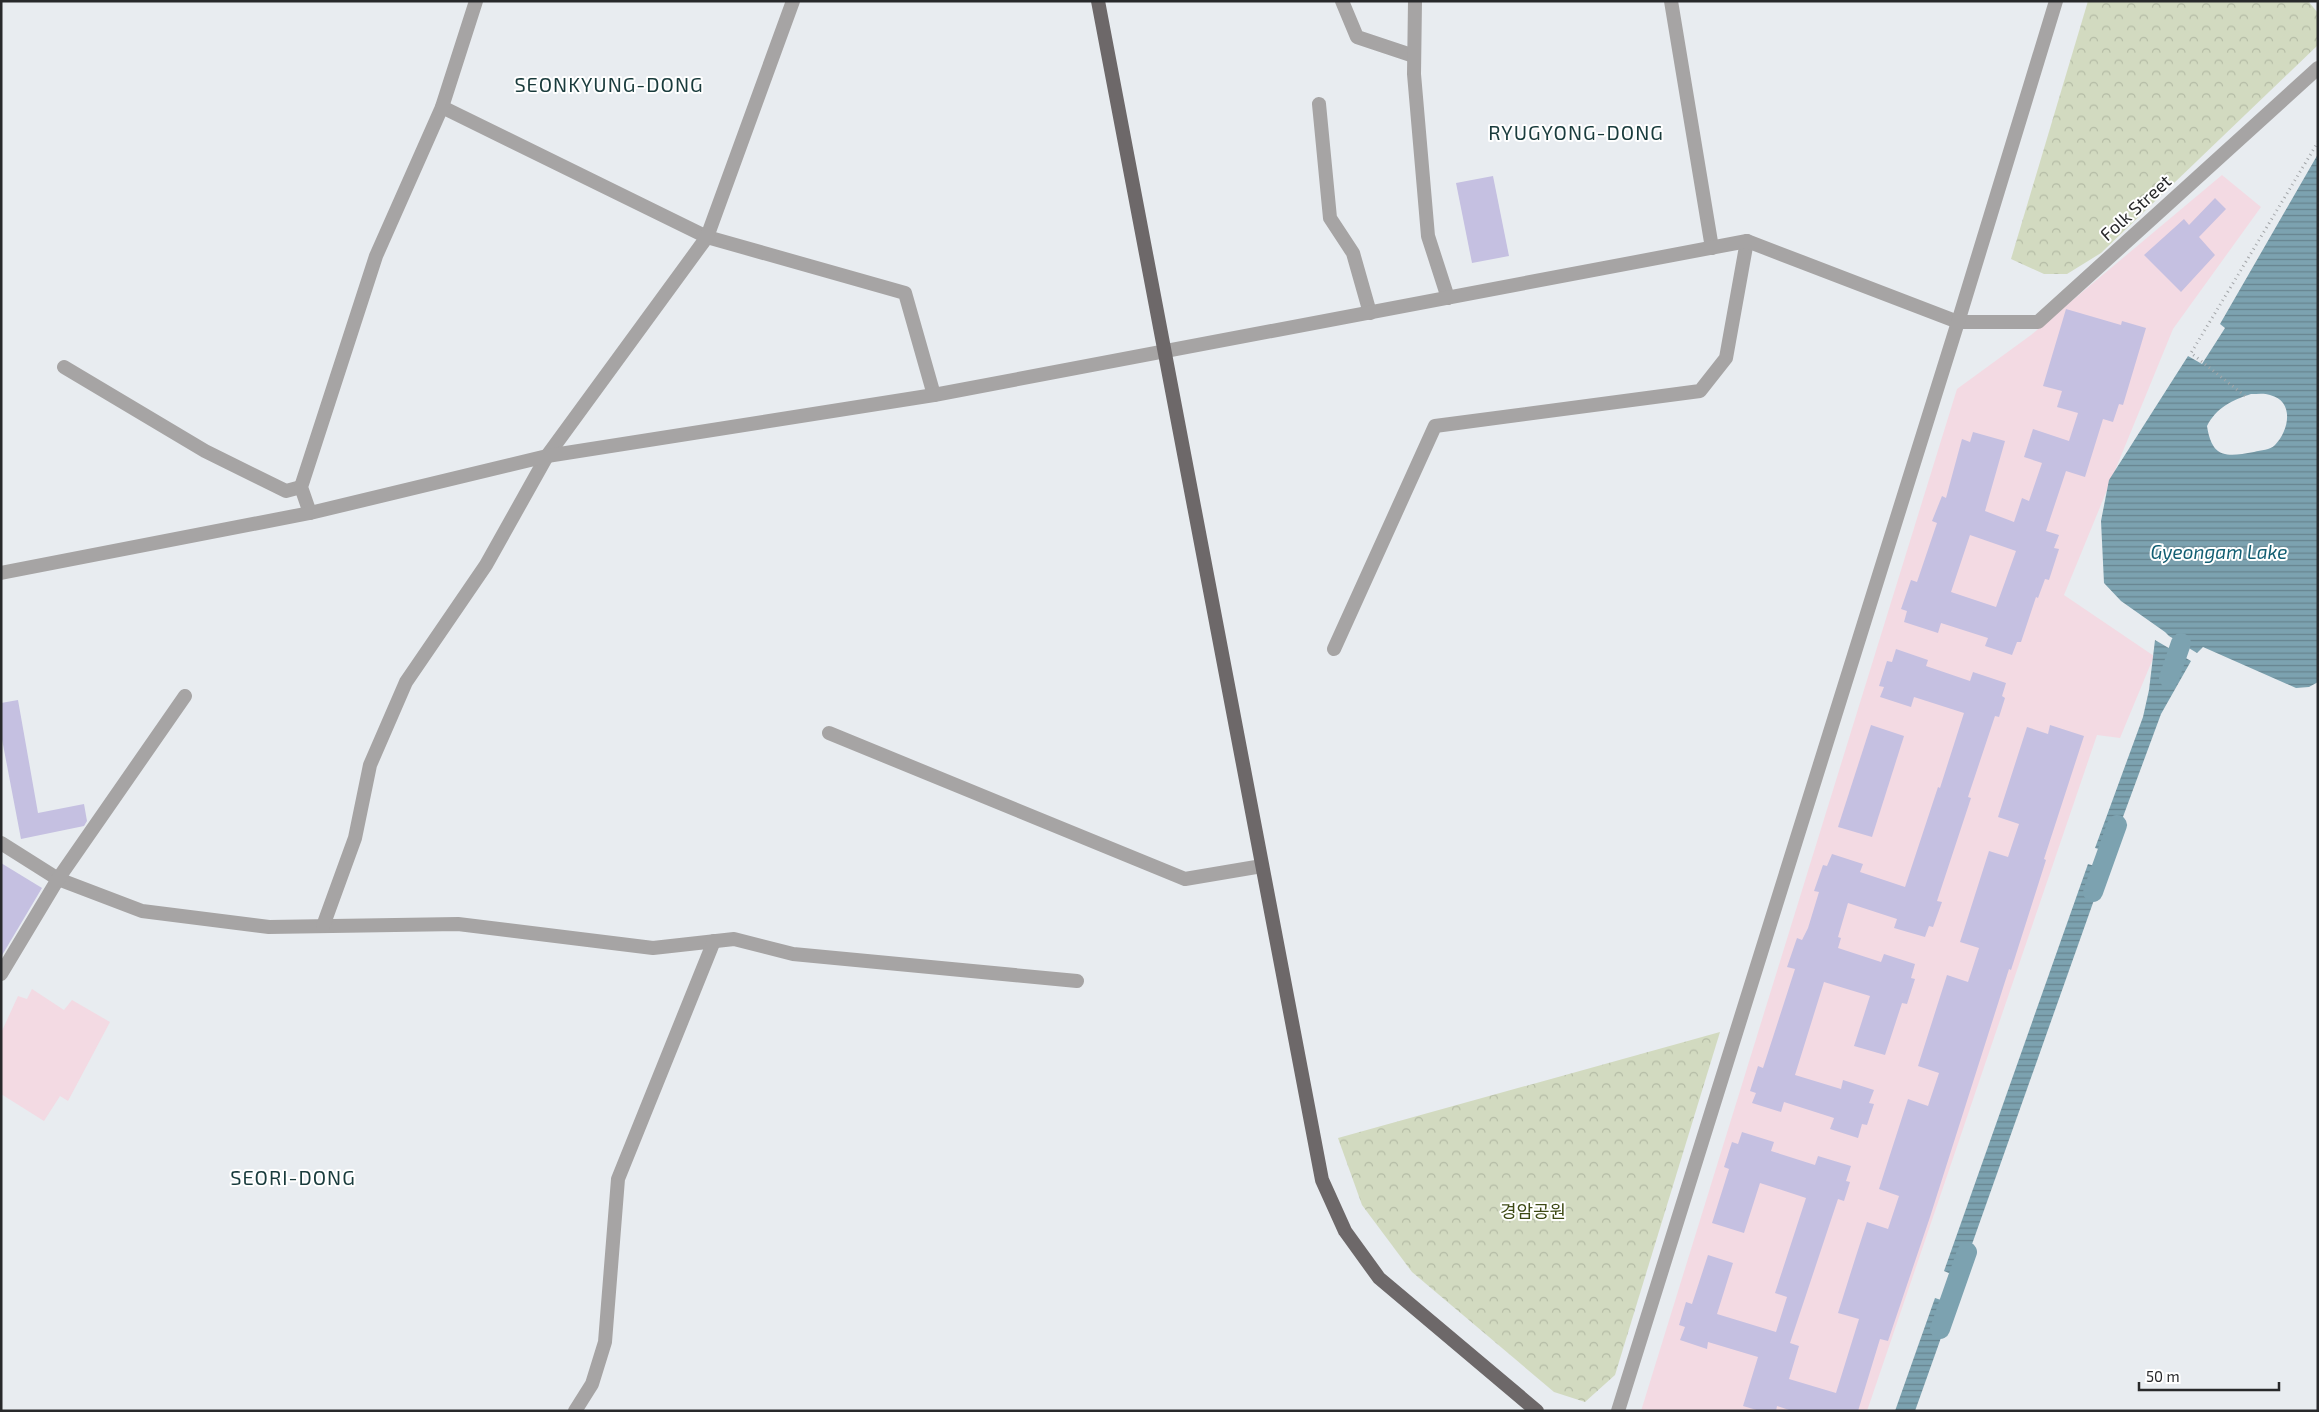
<svg xmlns="http://www.w3.org/2000/svg" width="2319" height="1412" font-family="'Exo 2','Noto Sans KR',sans-serif">
	<style>
		.commercial { fill: #f3dae3 }
		.park { fill: url(#park-crowns) }
		.water { fill: url(#water-rules); fill-rule: evenodd }
		.lines { fill: none; stroke-linecap: round; stroke-linejoin: round }
		.canal { stroke: #7ca2b0; stroke-width: 20 }
		.building { fill: #c5c0e1; fill-rule: evenodd }
		.path { stroke: #a4a7aa; stroke-width: 3; stroke-dasharray: 1 4; stroke-linecap: butt }
		.minor { stroke: #a6a4a4; stroke-width: 14 }
		.tertiary { stroke: #a6a4a4; stroke-width: 14 }
		.primary { stroke: #6d6869; stroke-width: 14 }
		.labels { text-anchor: middle; stroke-width: 4; stroke-linejoin: round; paint-order: stroke }
		.street-label { font-size: 18px; fill: #28292b; stroke: #fff }
		.park-label { font-size: 18px; fill: #3d4914; stroke: #fff }
		.water-label { font-size: 19px; font-style: italic; fill: #135f73; stroke: #fff }
		.quarter-label { font-size: 20px; letter-spacing: 1px; fill: #193b3c; stroke: #fff }
	</style>
	<defs>
		<pattern id="park-crowns" width="20" height="18" patternUnits="userSpaceOnUse" patternTransform="scale(1.25)"><rect width="20" height="18" fill="#d2dac0"/><path d="M2 6a3 3 0 1 1 6 0M12 15a3 3 0 1 1 6 0" fill="none" stroke="#b4bba5"/></pattern>
		<pattern id="water-rules" width="6" height="5" patternUnits="userSpaceOnUse" patternTransform="scale(1.25)"><rect width="6" height="5" fill="#7ca2b0"/><path d="M0 2.5h6" fill="none" stroke="#66848f"/></pattern>
	</defs>
	<rect width="100%" height="100%" fill="#e8ecf0"/>
	<g class="commercial">
		<path d="M2222 175 2261 207 2173 329 2064 595 2154 656 2120 738 2097 735 1867 1411H1641L1957 389 2031 335Z"/>
		<path d="M32 989 64 1010 72 1000 110 1022 68 1101 60 1096 44 1121 1 1094V1033L18 996 27 999Z"/>
	</g>
	<g class="park">
		<path d="M2088 1H2308L2318 13V45L2101 253 2067 274H2044L2011 259Z"/>
		<path d="M1720 1032 1615 1375 1585 1402 1554 1392 1412 1272 1362 1205 1338 1138Z"/>
	</g>
	<g class="water">
		<path d="M2318 154V682L2309 687 2296 688 2203 647 2197 653 2169 636 2165 632 2121 601 2104 583 2101 521 2109 480 2188 356 2202 364 2225 328 2220 324ZM2251 394C2257 394 2265 393 2270 395 2295 401 2289 431 2275 445 2270 450 2261 450 2254 452 2227 457 2212 459 2207 426 2216 408 2232 400 2251 394Z"/>
		<path d="M2155 640 2191 661 2161 714 2110 852 2095 848 2143 717 2149 690Z"/>
		<path d="M2088 864 2105 869 1960 1278 1944 1271Z"/>
		<path d="M1935 1298 1953 1304 1915 1411H1895Z"/>
	</g>
	<g class="lines">
		<g class="canal">
			<path d="M2169 678 2181 643"/>
			<path d="M2093 892 2117 825"/>
			<path d="M1940 1329 1967 1252"/>
		</g>
	</g>
	<g class="building">
		<path d="M1493 176 1509 256 1472 263 1456 183Z"/>
		<path d="M2215 198 2226 209 2199 237 2215 255 2181 292 2144 255 2184 219 2189 225Z"/>
		<path d="M2066 309 2121 325 2122 321 2146 328 2123 405 2119 404 2113 422 2103 419 2085 477 2066 471 2046 531 2059 535 2054 548 2059 549 2049 580 2045 579 2038 598 2036 597 2021 642H2017L2012 655 1985 646 1988 638 1941 623 1938 633 1904 622 1907 611 1901 609 1911 580 1917 582 1937 523 1932 521 1942 496 1946 498 1962 439 1970 442 1973 432 2005 441 1985 511 2014 522 2022 498 2029 501 2042 463 2024 457 2033 429 2069 441 2078 413 2057 407 2062 391 2043 386ZM1970 535 2016 551 1996 607 1951 592Z"/>
		<path d="M1896 649 1928 660 1926 666 1970 681 1973 672 2006 683 2002 696 2005 698 1999 717 1995 716 1968 797 1971 798 1937 901 1942 902 1933 927 1929 926 1925 937 1894 928 1897 919 1848 903 1838 937 1841 938 1838 948 1881 962 1884 954 1915 964 1911 978 1915 979 1907 1004 1902 1003 1885 1055 1854 1046 1870 996 1824 982 1795 1075 1841 1089 1843 1080 1874 1090 1869 1103 1874 1104 1867 1125 1862 1124 1858 1138 1830 1129 1834 1118 1784 1102 1781 1112 1752 1103 1756 1093 1750 1091 1758 1066 1763 1068 1795 969 1787 967 1797 938 1802 940 1808 928 1819 892 1814 891 1823 865 1827 866 1832 854 1863 864 1860 872 1905 887 1938 787 1940 788 1964 713 1914 697 1911 707 1880 697 1884 687 1879 686 1887 661 1892 662Z"/>
		<path d="M18 700 38 813 84 804 87 821 84 826 21 839 1 734V703Z"/>
		<path d="M1871 725 1904 736 1872 837 1838 827Z"/>
		<path d="M2050 725 2084 736 2044 859 2046 860 2011 970 2009 969 1930 1217 1888 1341 1880 1339 1858 1411H1792L1777 1406 1776 1411H1760L1743 1406 1758 1357 1708 1342 1707 1349 1680 1340 1685 1327 1679 1325 1686 1302 1692 1304 1708 1255 1733 1263 1717 1314 1776 1332 1787 1297 1775 1293 1806 1198 1760 1183 1744 1233 1712 1223 1729 1169 1724 1167 1732 1142 1738 1144 1742 1132 1774 1142 1771 1151 1815 1165 1818 1156 1851 1166 1846 1181 1850 1182 1844 1201 1838 1199 1790 1343 1799 1346 1789 1379 1836 1393 1859 1319 1838 1313 1856 1256 1867 1222 1888 1229 1899 1196 1879 1189 1908 1099 1928 1106 1939 1073 1918 1066 1947 975 1968 982 1979 948 1960 942 1989 851 2008 857 2019 824 1998 817 2027 727 2048 734Z"/>
		<path d="M1 863 42 888 1 957Z"/>
	</g>
	<g class="lines">
		<path class="path" d="M2245 396 2191 353 2318 142"/>
		<g class="minor">
			<path d="M1342 1 1357 37 1414 56"/>
			<path d="M1415 1 1414 74 1428 236 1448 298"/>
			<path d="M1319 104 1330 218 1353 253 1370 313"/>
			<path d="M442 107 707 237 905 293 934 395"/>
			<path d="M64 367 205 451 286 491 301 487"/>
			<path d="M310 513 301 487 376 256 442 107 476 1"/>
			<path d="M1334 649 1435 426 1700 391 1726 358 1747 241"/>
			<path d="M829 733 1185 879 1262 866"/>
			<path d="M1 843 58 879 142 911 269 927 458 924 653 948 734 939 793 954 1077 981"/>
			<path d="M323 926 355 838 370 765 406 682 486 565 547 456 707 237 793 1"/>
			<path d="M1 974 58 879 185 696"/>
			<path d="M575 1411 592 1384 605 1342 618 1179 714 941"/>
		</g>
		<g class="tertiary">
			<path d="M1671 1 1712 248"/>
			<path d="M1 573 310 513 547 456 934 395 1747 241 1958 322H2038L2318 68"/>
			<path d="M1618 1411 1958 322 2056 1"/>
		</g>
		<path class="primary" d="M1098 1 1322 1180 1345 1231 1379 1278 1537 1411"/>
	</g>
	<g class="labels">
		<g class="street-label">
			<text transform="translate(2136 208) rotate(-42)" y="6">Folk Street</text>
		</g>
		<g class="park-label">
			<text x="1533" y="1218">경암공원</text>
		</g>
		<g class="water-label">
			<text x="2219" y="559">Gyeongam Lake</text>
		</g>
		<g class="quarter-label">
			<text x="609" y="92">SEONKYUNG-DONG</text>
			<text x="1576" y="140">RYUGYONG-DONG</text>
			<text x="293" y="1185">SEORI-DONG</text>
		</g>
	</g>
	<rect width="2319" height="1412" fill="none" stroke="#28292b" stroke-width="5"/>
	<path d="M2139 1382v8h140v-8" fill="none" stroke="#28292b" stroke-width="2.5"/>
	<text x="2146" y="1382" font-size="15" fill="#28292b" stroke="#ffffff" stroke-width="4" paint-order="stroke">50 m</text>
</svg>
